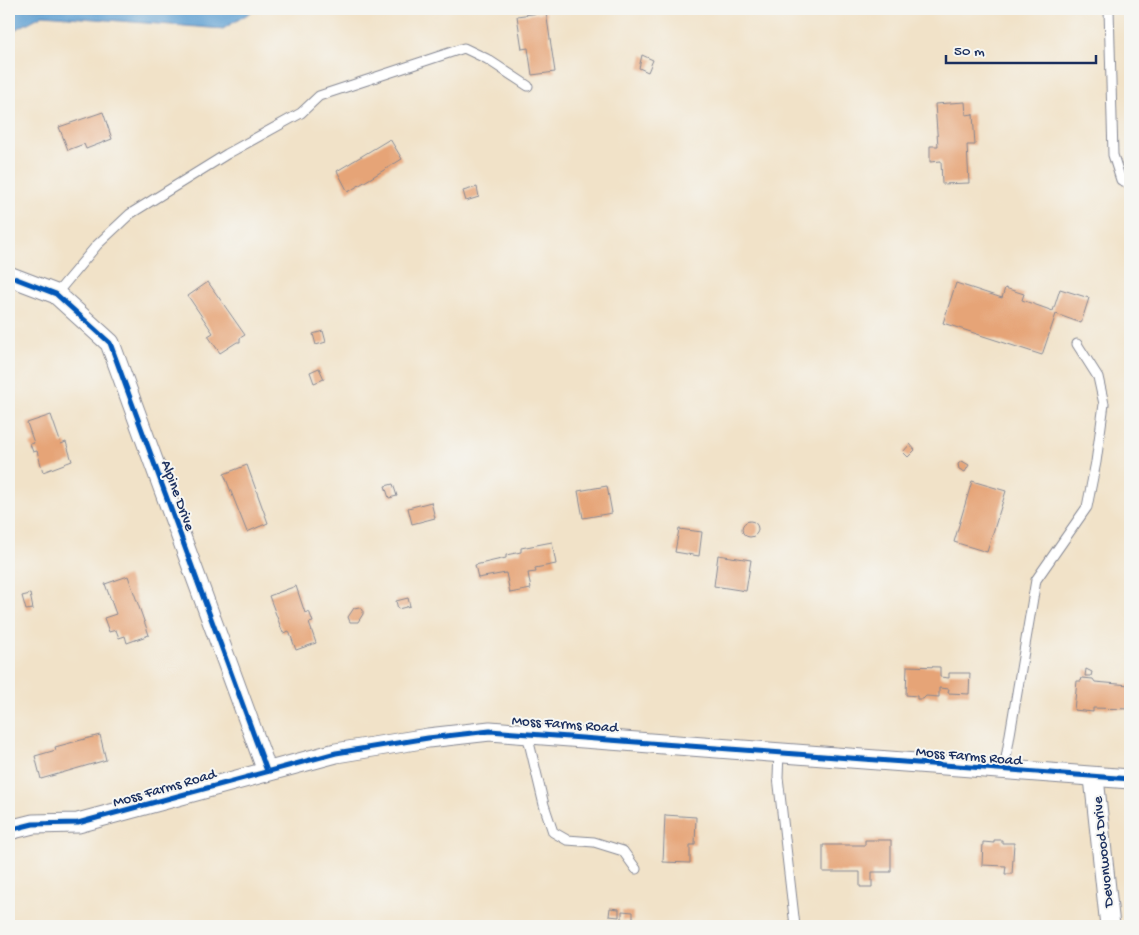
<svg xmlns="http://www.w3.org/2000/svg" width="1139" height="935" font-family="'Gochi Hand',sans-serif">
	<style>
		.water { fill: #60a0d2; stroke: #3e6898 }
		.building { fill: #e6a477 }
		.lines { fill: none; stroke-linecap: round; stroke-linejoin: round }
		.lane-casing { stroke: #868893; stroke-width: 11 }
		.street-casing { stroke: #868893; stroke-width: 21 }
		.lane { stroke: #fff; stroke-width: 9 }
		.street { stroke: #fff; stroke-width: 19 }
		.cycleway-casing { stroke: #f6f6f2; stroke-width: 8 }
		.cycleway { stroke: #0057b8; stroke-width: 5 }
		.labels { text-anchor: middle; stroke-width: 4; stroke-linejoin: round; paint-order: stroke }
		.street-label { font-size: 15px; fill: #1b2f5e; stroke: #f6f6f2 }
	</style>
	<rect width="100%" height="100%" fill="#f6f6f2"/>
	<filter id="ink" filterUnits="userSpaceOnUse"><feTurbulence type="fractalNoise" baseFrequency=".02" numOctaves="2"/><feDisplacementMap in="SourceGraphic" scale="10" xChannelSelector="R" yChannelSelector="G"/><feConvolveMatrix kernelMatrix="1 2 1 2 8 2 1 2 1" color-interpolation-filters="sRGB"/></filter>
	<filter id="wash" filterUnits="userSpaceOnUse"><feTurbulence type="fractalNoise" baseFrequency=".0096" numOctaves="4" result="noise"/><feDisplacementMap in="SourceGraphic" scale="20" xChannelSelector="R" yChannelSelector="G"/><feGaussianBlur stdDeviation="1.12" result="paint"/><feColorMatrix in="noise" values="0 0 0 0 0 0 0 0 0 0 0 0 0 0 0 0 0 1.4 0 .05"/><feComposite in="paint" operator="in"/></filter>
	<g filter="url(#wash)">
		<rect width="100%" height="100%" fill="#f1e2c8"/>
		<path class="water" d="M9 9H256L223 29 43 15 9 33Z"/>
		<g id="blocks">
			<g class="building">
				<path d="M546 12 555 72 532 75 528 48 522 49 517 16Z"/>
				<path d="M642 55 653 60 648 72 639 68Z"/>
				<path d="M965 102 966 115 973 114 975 145H967L969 183 942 184 941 161 930 162V146H938L935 104Z"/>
				<path d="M103 112 112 139 86 149 84 144 68 150 59 127Z"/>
				<path d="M390 139 402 159 348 192 337 171Z"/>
				<path d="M477 187 479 197 466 201 463 191Z"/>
				<path d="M208 282 245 335 240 338V342H237L220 353 208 336 213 333 188 296Z"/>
				<path d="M956 283 1002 298 1005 288 1024 294 1022 300 1053 311 1060 289 1089 298 1081 323 1056 314 1042 355 943 323Z"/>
				<path d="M323 331 326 342 316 345 313 334Z"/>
				<path d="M319 368 324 379 314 383 310 372Z"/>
				<path d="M51 415 61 444 66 442 72 461 43 472 37 451 33 452 30 444 34 443 27 423Z"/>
				<path d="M910 444 915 450 908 457 903 452Z"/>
				<path d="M962 461 969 465 965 472 959 469 958 464Z"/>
				<path d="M247 465 268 523 247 532 224 474Z"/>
				<path d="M972 481 1006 491 987 552 954 542Z"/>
				<path d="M393 484 397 496 389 498 385 486Z"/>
				<path d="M607 486 612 513 583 518 578 491Z"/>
				<path d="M431 502 435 518 412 524 408 508Z"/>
				<circle cx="750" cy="529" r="8"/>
				<path d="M679 529 702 532 699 556 675 552Z"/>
				<path d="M552 542 556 564 535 568 536 572 528 573 531 589 510 593 506 573 478 578 475 565 506 558V555L521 552V548Z"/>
				<path d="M718 555 751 560 746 591 714 586Z"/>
				<path d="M128 576 149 635 127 643 125 636 119 638 116 630 109 632 104 618 116 614 105 584Z"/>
				<path d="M296 586 305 613 309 611 313 622 309 623 316 643 296 650 289 631 283 633 269 596Z"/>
				<path d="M30 594 33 609 26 610 22 596Z"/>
				<path d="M408 598 410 606 398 609 396 601Z"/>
				<path d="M359 607 363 610V614L358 622H350L348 617 354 608Z"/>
				<path d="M907 666 940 667V677L949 678V673H970L969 694 948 693 949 689 939 688V697L926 696 923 699H917V696L906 695Z"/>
				<path d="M1086 669 1092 672 1091 676H1085Z"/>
				<path d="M1082 678 1093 679 1095 682 1130 685V709L1093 708V712L1074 710 1077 681H1081Z"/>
				<path d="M100 735 106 760 41 779 35 756 56 750 55 747Z"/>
				<path d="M665 815 696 817 695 845H690V863L663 862Z"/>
				<path d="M865 840H891V872H872V887H860V872H823V845H865Z"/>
				<path d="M994 840H1002V843H1014L1012 874H1005L1006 866 982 865 983 842 994 843Z"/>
				<path d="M610 908 619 909V917L609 916Z"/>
				<path d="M622 911 633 912V921L622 920Z"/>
			</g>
		</g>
	</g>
	<g filter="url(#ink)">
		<use href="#blocks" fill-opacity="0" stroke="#868893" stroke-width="1"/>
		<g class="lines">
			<defs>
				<g id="lane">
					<path d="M1109 9 1113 155 1121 180 1130 184"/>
					<path d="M56 294 97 245 130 214 227 154 301 113 319 96 464 48 487 59 528 86"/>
					<path d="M527 734 544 805 553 832 567 840 594 842 623 851 636 869"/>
					<path d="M779 752 778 777 795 926"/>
					<path d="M1004 770 1036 580 1087 507 1096 462 1104 404 1098 377 1077 344"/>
				</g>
				<g id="street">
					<path d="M9 276 56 294 110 343 267 771"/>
					<path d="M1094 778 1110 926"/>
					<path d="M9 830 33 824 78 823 336 753 428 738 490 731 1130 779"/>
				</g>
			</defs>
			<use href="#lane" class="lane-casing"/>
			<use href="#street" class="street-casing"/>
			<use href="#lane" class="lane"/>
			<use href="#street" class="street"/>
			<defs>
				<g id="cycleway">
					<path d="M9 276 56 294 110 343 267 771"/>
					<path d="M9 830 33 824 78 823 336 753 428 738 490 731 1130 779"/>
				</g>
			</defs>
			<use href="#cycleway" class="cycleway-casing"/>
			<use href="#cycleway" class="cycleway"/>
		</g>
	</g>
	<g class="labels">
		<g class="street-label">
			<text transform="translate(179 495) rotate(70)" y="5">Alpine Drive</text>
			<text transform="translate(565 723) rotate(4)" y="5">Moss Farms Road</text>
			<text transform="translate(969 755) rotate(5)" y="5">Moss Farms Road</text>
			<text transform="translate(164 787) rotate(-16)" y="5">Moss Farms Road</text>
			<text transform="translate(1102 852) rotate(-96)" y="5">Devonwood Drive</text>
		</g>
	</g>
	<rect width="1139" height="935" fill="none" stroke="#f6f6f2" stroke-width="30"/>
	<path d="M946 55v8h150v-8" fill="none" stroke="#1b2f5e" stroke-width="2.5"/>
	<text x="954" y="55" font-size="15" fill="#1b2f5e" stroke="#f6f6f2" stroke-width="4" paint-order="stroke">50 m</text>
</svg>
